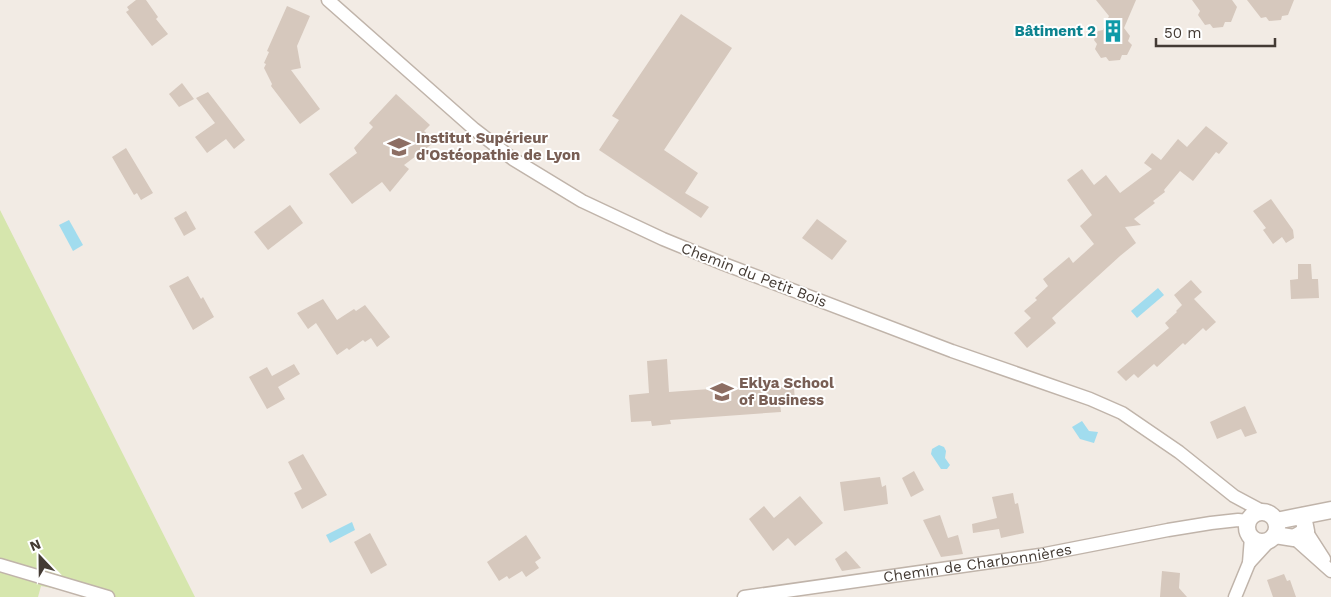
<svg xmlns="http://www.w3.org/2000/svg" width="1331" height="597" font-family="'Work Sans',sans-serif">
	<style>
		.green { fill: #d6e6ad }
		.water { fill: #a1dcee }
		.building { fill: #d6c8bd }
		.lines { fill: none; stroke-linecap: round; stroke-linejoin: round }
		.minor-casing { stroke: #c0b4aa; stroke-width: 15 }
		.tertiary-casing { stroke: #c0b4aa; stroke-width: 19 }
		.minor { stroke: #fff; stroke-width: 12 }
		.tertiary { stroke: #fff; stroke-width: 16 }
		.labels { text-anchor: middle; stroke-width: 4; stroke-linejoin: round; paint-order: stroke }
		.culture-label { font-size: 15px; font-weight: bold; fill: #0d838f; stroke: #fff; text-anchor: end }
		.education-label { font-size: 15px; font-weight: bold; fill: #785e54; stroke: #fff; text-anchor: start }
		.street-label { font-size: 15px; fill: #443b34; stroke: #fff }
	</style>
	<rect width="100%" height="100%" fill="#f2ebe4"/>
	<path class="green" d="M0 210 195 597H100L41 586 38 597H0Z"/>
	<g class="water">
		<path d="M69 220 83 245 73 251 59 225Z"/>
		<path d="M1158 288 1164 295 1137 318 1131 311Z"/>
		<path d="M1082 421 1089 431 1098 432 1094 443 1080 439 1072 427Z"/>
		<path d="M939 445 944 447 946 451 945 458 950 465 947 469H941L931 454 932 449Z"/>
		<path d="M352 522 355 530 330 543 326 535Z"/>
	</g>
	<g class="building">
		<path d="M136 0H146L158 17 156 19 168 34 152 46 126 12 129 10 127 7Z"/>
		<path d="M1096 0H1136L1124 28 1130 36 1128 41 1132 45 1127 55H1122L1120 60 1109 61 1106 57 1101 58 1095 49 1097 44 1094 40 1098 31 1103 30 1109 16Z"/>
		<path d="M1192 0H1232L1237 7 1231 22H1225L1223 27 1213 28 1210 24 1205 25 1198 15 1200 11Z"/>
		<path d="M1247 0H1294L1288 15 1282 16 1281 20 1269 21 1266 17 1261 18Z"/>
		<path d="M287 6 310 16 297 46 301 68 291 70 320 109 300 124 271 86 272 84 264 68 266 64 264 63 269 52 267 51Z"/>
		<path d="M681 14 732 48 664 150 698 173 685 193 709 207 701 218 599 150 619 120 612 116Z"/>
		<path d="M182 83 194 99 179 107 169 94Z"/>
		<path d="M208 92 245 140 234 149 226 139 207 153 195 137 215 123 196 98Z"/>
		<path d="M396 94 430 125 424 131 436 141 404 165 409 169 390 192 382 182 352 204 329 174 357 153 354 148 373 127 369 123Z"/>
		<path d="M1206 126 1228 143 1219 154 1216 152 1193 181 1180 171 1164 190 1165 192 1153 201 1155 203 1134 219 1141 225 1125 227 1136 243 1120 256 1052 318 1056 323 1027 348 1014 333 1031 318 1024 311 1037 300 1035 298 1048 286 1043 279 1069 257 1073 263 1094 244 1080 226 1092 215 1067 180 1082 169 1094 185 1106 175 1120 193 1152 169 1144 163 1152 153 1161 160 1178 139 1187 147Z"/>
		<path d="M126 148 153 193 141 200 137 193 134 195 112 157Z"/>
		<path d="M1271 199 1293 230 1294 238 1286 243 1282 237 1273 244 1263 230 1266 228 1253 211Z"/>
		<path d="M290 205 303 223 268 250 254 232Z"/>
		<path d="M186 211 196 229 184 236 174 218Z"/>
		<path d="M817 219 847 241 832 260 802 238Z"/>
		<path d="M1298 264H1311L1312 279H1318L1319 298 1291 299 1290 280 1298 279Z"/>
		<path d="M188 276 201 299 203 297 214 317 193 330 169 286Z"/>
		<path d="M1191 280 1202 292 1194 299 1216 322 1206 331 1203 328 1185 345 1183 343 1157 367 1154 364 1138 378 1134 374 1126 381 1117 372 1169 328 1165 323 1177 312 1176 311 1182 305 1174 295Z"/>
		<path d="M323 299 337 320 354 309 356 311 365 305 390 337 377 347 371 338 365 342 363 340 349 350 347 348 337 355 316 323 308 329 297 313Z"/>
		<path d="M667 359 669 392 779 384V387H794L795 402 780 403 781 412 670 420 671 424 652 426 651 421 631 422 629 395 649 393 647 361Z"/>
		<path d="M294 364 300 374 278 387 285 399 267 409 249 377 267 367 272 376Z"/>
		<path d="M1245 406 1257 433 1245 437 1241 429 1217 439 1210 422Z"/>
		<path d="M303 454 327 495 302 509 294 493 302 489 288 462Z"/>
		<path d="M914 471 924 490 911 497 902 478Z"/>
		<path d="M880 477 882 487 886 485 888 504 844 511 840 482Z"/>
		<path d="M1013 493 1015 504 1018 503 1024 533 1001 538 999 529 973 533 972 524 997 518 992 497Z"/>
		<path d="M800 496 823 523 795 546 788 538 773 551 749 519 764 506 774 518Z"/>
		<path d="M940 515 948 538 958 535 963 554 941 557 923 520Z"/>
		<path d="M370 533 387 565 371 574 354 542Z"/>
		<path d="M526 535 541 558 535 562 539 568 526 577 522 571 509 579 507 576 499 581 487 562Z"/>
		<path d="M846 551 861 568 842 571 835 559Z"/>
		<path d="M1162 571 1180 573 1179 588 1187 597H1160Z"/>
		<path d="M1284 574 1287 581 1290 580 1296 597H1273L1267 580Z"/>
	</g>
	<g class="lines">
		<defs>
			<g id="minor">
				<path d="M328 0 474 129 513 159 582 201 663 239 724 264 952 351 1090 399 1122 413 1179 452 1234 496 1264 512"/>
				<path d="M1306 531 1324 559"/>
				<path d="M1294 538 1331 571"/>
				<path d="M1249 563 1270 540"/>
				<path d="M0 565 108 597"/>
				<path id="s1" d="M744 597 1040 555 1168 530 1211 523 1238 520 1249 521"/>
				<path d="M1235 597 1249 563 1251 537"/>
			</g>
			<g id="tertiary">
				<circle cx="1262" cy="527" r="15"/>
				<path d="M1276 521 1331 510"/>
				<path d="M1275 535 1294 538 1306 531 1303 516"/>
			</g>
		</defs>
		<use href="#minor" class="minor-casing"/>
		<use href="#tertiary" class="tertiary-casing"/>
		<use href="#minor" class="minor"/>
		<use href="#tertiary" class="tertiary"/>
	</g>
	<defs>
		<symbol id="building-bare" viewBox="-9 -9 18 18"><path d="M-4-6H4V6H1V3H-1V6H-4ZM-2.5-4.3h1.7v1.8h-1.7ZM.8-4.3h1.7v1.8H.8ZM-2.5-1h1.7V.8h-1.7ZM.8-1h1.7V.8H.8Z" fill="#0f9aa8" stroke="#fff" stroke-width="2.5" paint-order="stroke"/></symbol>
		<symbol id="university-bare" viewBox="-9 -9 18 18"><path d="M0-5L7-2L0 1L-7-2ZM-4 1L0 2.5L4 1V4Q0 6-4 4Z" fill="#8d6e63" stroke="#fff" stroke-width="2.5" paint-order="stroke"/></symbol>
	</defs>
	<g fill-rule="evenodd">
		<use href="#building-bare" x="1097" y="15" width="32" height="32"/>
		<use href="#university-bare" x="383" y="131" width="32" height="32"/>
		<use href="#university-bare" x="706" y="376" width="32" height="32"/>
	</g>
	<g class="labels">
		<g class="culture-label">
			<text x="1096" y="36">Bâtiment 2</text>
		</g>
		<g class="education-label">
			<text x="416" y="143">Institut Supérieur<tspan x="416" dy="17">d'Ostéopathie de Lyon</tspan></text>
			<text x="739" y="388">Eklya School<tspan x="739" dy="17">of Business</tspan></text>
		</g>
		<g class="street-label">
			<text transform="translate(754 275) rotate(21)" y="5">Chemin du Petit Bois</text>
			<text dy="5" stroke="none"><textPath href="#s1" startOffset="236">Chemin de Charbonnières</textPath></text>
		</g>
	</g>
	<g transform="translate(40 557) rotate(338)" stroke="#ffffff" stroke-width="4" paint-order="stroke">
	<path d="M0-4L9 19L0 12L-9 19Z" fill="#443b34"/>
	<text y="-8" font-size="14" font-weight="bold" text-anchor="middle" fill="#443b34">N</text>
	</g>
	<path d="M1156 38v8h119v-8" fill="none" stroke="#443b34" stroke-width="2.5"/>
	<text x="1164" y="38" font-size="15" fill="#443b34" stroke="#ffffff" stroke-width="4" paint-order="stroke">50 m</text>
</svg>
